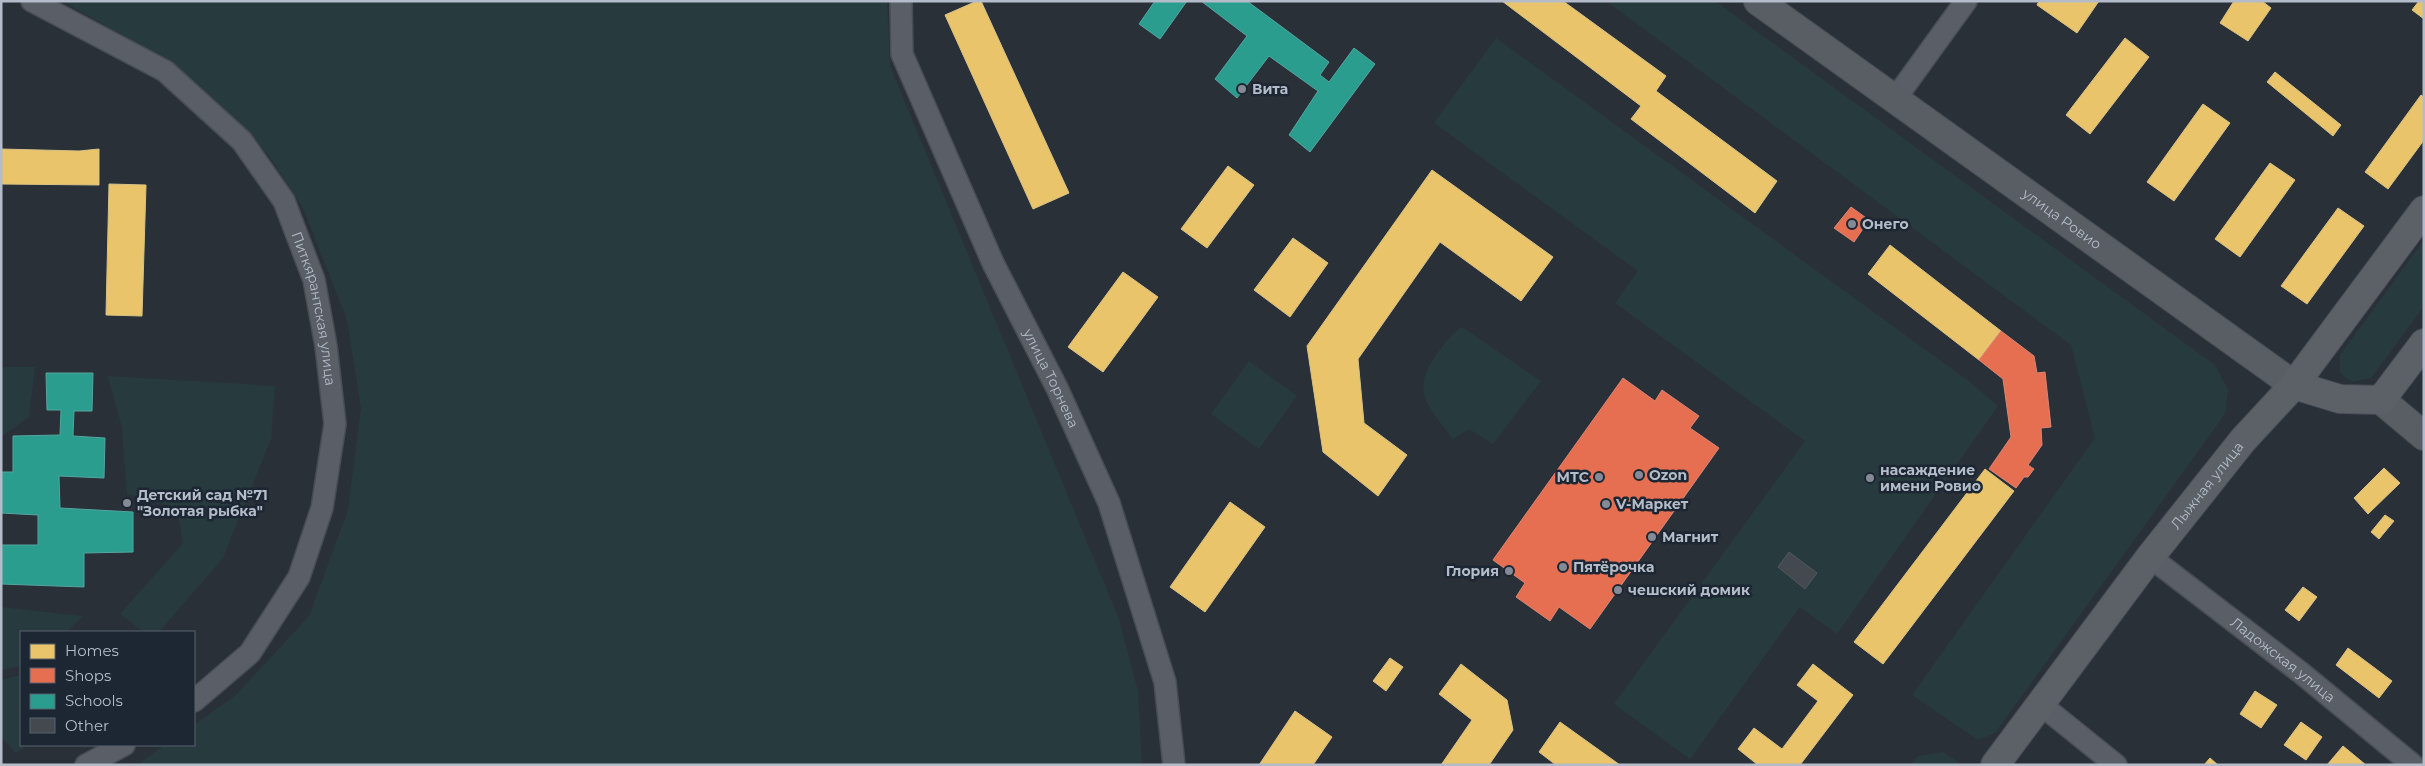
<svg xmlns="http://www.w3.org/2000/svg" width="2425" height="766" font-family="Montserrat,sans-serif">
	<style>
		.green { fill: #273a3e }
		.homes { fill: #e9c46a; stroke: #d9c286 }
		.shops { fill: #e76f51; stroke: #d88675 }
		.schools { fill: #2a9d8f; stroke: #53a6a0 }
		.building { fill: #444950; stroke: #52575f }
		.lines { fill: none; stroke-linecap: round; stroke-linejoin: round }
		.street-casing { stroke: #484c53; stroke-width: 24 }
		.secondary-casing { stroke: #484c53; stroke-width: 30 }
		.primary-casing { stroke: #484c55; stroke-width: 30 }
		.street { stroke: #5a5e66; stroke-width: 21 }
		.secondary { stroke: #595d64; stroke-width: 28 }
		.primary { stroke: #5c6168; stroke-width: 28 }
		.poi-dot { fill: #848b96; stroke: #1d2633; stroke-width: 2 }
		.labels { text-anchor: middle; stroke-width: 5; stroke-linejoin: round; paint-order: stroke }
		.poi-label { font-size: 14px; font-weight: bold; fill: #b4bcc9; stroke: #1d2633; text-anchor: start }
		.street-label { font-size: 14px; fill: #b4bcc9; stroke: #1d2633 }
	</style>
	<rect width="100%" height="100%" fill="#2a3038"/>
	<g class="green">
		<path d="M62 1H887L890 66 1119 619 1138 691 1142 765H137L165 745H194V725L236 695 309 616 348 510 361 408 347 320 303 208 269 156 220 104 147 49Z"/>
		<path d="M1606 1H1715L2215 365 2228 390 2225 414 1995 733 1978 740 1912 695 2095 438 2071 345Z"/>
		<path d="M1496 38 1970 382 1998 406 1837 634 1800 607 1690 759 1614 704 1805 441 1615 303 1638 271 1434 123Z"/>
		<path d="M2424 240V306L2371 378 2352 382 2340 373V355Z"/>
		<path d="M1462 327 1541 381 1493 444 1469 429 1453 439C1430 408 1409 392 1436 355 1444 344 1451 334 1462 327Z"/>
		<path d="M1249 361 1297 396 1259 449 1211 414Z"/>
		<path d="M1 367H35L29 417 1 437Z"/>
		<path d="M108 376 275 386 271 439 223 558 159 632H144L120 614 183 543 177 508 127 494 122 428Z"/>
		<path d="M1 607 83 616 67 632H21V666L1 670Z"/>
		<path d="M21 675V745H29L16 753 1 737V680Z"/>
		<path d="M1943 752 1958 762V765H1911L1918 756Z"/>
	</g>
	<g class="homes">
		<path d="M977 1H981L1069 193 1033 209 945 15Z"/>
		<path d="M1502 1H1563L1666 76 1656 91 1777 181 1755 213 1631 119 1641 106Z"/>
		<path d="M2039 1H2099L2077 33 2037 5Z"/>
		<path d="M2234 1H2262L2271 8 2248 41 2220 23Z"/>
		<path d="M2419 1H2424V19L2412 10Z"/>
		<path d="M2125 38 2149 57 2090 134 2066 115Z"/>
		<path d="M2275 72 2341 125 2333 136 2267 82Z"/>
		<path d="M2421 95 2424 97V140L2388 189 2365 172Z"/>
		<path d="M2203 104 2230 123 2174 201 2147 182Z"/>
		<path d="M1 149 79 151 99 149V185L1 184Z"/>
		<path d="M2270 163 2295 180 2240 257 2215 239Z"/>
		<path d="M1228 166 1254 185 1207 248 1181 229Z"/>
		<path d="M1432 170 1553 257 1521 301 1440 242 1358 359 1364 423 1407 455 1378 496 1323 452 1307 346Z"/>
		<path d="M109 184 146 185 142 316 106 315Z"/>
		<path d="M2338 208 2364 226 2307 304 2281 286Z"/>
		<path d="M1293 238 1328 263 1290 317 1254 290Z"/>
		<path d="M1890 245 2001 331 1979 360 1868 274Z"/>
		<path d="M1123 272 1158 297 1103 372 1068 347Z"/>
		<path d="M2384 468 2400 483 2368 514 2354 498Z"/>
		<path d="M1985 469 2014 491 1883 664 1854 642Z"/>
		<path d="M1230 502 1265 527 1205 612 1170 587Z"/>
		<path d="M2385 515 2394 521 2379 539 2371 532Z"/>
		<path d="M2303 587 2317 597 2299 621 2285 610Z"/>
		<path d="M2348 648 2392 681 2379 698 2336 665Z"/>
		<path d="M1390 658 1403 667 1386 691 1373 681Z"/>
		<path d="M1461 664 1507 700 1513 730 1489 765H1441L1472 720 1439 694Z"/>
		<path d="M1813 664 1853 695 1800 765H1758L1738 749 1754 728 1782 749 1818 701 1797 685Z"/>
		<path d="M2255 691 2277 705 2261 728 2240 714Z"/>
		<path d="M1295 711 1332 737 1313 765H1259Z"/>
		<path d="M1560 722 1620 765H1556L1539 752Z"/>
		<path d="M2301 722 2322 737 2306 760 2284 745Z"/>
		<path d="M2343 746 2366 765H2327Z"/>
		<path d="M2210 758 2218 765H2204Z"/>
	</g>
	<g class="shops">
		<path d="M1851 207 1869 220 1854 242 1834 228Z"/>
		<path d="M2001 331 2034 356 2037 373 2045 372 2051 427 2041 428 2042 445 2028 465 2034 469 2028 477H2024L2016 488 1989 469 2011 437 2003 379 1979 360Z"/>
		<path d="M1623 378 1655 401 1662 390 1699 416 1690 428 1719 448 1590 629 1559 607 1550 621 1516 597 1525 583 1493 560Z"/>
	</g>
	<g class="schools">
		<path d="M1155 1H1187L1160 39 1139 24Z"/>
		<path d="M1201 1H1247L1329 62 1320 75 1329 82 1354 48 1375 64 1310 152 1289 135 1318 91 1269 56 1237 98 1215 79 1247 36Z"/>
		<path d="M46 373H93L92 411H74L73 436 105 438 104 478 59 476 60 508 133 512V552L84 553V587L1 584V545H38V515L1 513V472H13V436L60 435 61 410H47Z"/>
	</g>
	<path class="building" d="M1789 552 1817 573 1805 589 1778 567Z"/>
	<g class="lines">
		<defs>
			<g id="street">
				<path id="s1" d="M32 1 165 71 242 141 284 201 314 280 326 346 335 424 322 508 299 577 250 653 194 701"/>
				<path id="s2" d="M901 1 902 54 993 263 1057 388 1109 503 1165 682 1174 765"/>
				<path d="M1895 99 1966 1"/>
				<path id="s3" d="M2150 557 2300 672 2413 765"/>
				<path d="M2039 703 2116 765"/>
				<path d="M86 765 124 745"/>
			</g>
			<g id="secondary">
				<path id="s4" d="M1758 1 2294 385"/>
				<path d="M2381 400 2424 436"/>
			</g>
			<g id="primary">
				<path d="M2294 385 2340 399 2381 400 2424 343"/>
				<path id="s5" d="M1995 765 2150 557 2243 440 2294 385 2424 210"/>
			</g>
		</defs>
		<use href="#street" class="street-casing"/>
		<use href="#secondary" class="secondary-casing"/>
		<use href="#primary" class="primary-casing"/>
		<use href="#street" class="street"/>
		<use href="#secondary" class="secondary"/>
		<use href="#primary" class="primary"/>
	</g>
	<g class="poi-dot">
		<circle cx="1242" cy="89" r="5"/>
		<circle cx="1852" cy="224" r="5"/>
		<circle cx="1639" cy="475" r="5"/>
		<circle cx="1599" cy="477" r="5"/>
		<circle cx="1870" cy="478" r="5"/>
		<circle cx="127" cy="503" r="5"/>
		<circle cx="1606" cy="504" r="5"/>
		<circle cx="1652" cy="537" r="5"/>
		<circle cx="1563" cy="567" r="5"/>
		<circle cx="1509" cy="571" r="5"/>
		<circle cx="1618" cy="590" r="5"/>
	</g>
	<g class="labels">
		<g class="poi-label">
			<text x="1252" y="94">Вита</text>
			<text x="1862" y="229">Онего</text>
			<text x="1880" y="475">насаждение<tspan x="1880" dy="16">имени Ровио</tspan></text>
			<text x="1649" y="480">Ozon</text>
			<text x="1589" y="482" text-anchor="end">МТС</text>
			<text x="137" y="500">Детский сад №71<tspan x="137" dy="16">"Золотая рыбка"</tspan></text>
			<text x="1616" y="509">V-Маркет</text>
			<text x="1662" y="542">Магнит</text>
			<text x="1573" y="572">Пятёрочка</text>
			<text x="1499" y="576" text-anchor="end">Глория</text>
			<text x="1628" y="595">чешский домик</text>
		</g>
		<g class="street-label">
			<text dy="5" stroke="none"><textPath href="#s4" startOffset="374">улица Ровио</textPath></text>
			<text dy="5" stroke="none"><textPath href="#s1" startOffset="440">Питкярантская улица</textPath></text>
			<text dy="5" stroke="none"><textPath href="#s2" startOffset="410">улица Торнева</textPath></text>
			<text dy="5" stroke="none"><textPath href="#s5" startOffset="351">Лыжная улица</textPath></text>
			<text dy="5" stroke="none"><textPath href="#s3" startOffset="168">Ладожская улица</textPath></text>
		</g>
	</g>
	<rect width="2425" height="766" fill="none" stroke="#b4bcc9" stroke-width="5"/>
	<rect x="20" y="631" width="175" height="115" fill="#1d2633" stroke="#59626f"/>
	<rect x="30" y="644" width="25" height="15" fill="#e9c46a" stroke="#59626f"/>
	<text x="65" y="656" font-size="15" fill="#b4bcc9">Homes</text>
	<rect x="30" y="668" width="25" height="15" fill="#e76f51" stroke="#59626f"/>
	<text x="65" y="681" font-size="15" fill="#b4bcc9">Shops</text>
	<rect x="30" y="694" width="25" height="15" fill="#2a9d8f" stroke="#59626f"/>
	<text x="65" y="706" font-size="15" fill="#b4bcc9">Schools</text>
	<rect x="30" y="718" width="25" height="15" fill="#444950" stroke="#59626f"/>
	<text x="65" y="731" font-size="15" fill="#b4bcc9">Other</text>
</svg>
